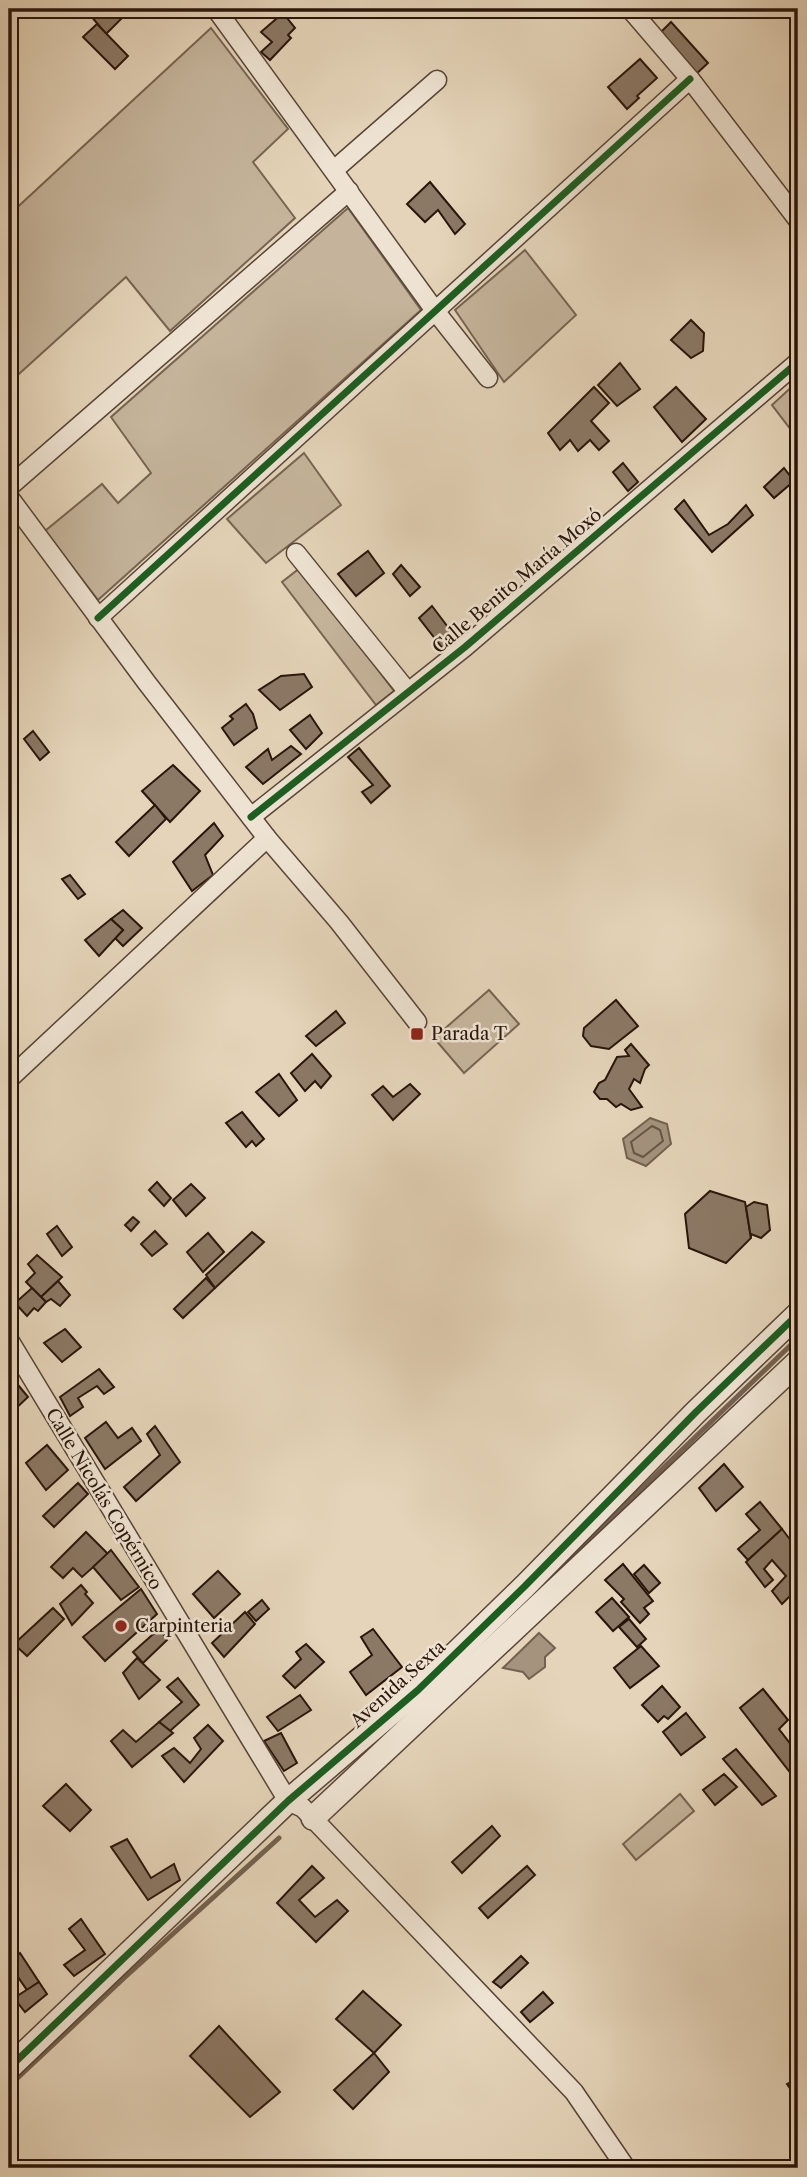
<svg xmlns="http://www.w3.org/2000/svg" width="807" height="2177" font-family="'Libre Caslon Text',serif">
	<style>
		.green { fill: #c5b49b; stroke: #776452; stroke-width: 2 }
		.water { fill: #a5937e; stroke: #736150; stroke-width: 2 }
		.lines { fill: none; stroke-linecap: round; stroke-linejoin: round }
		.shore { stroke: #675444; stroke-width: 2 }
		.stream { stroke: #736150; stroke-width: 5 }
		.building { fill: #8b7865; stroke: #29150a; stroke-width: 2 }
		.minor-casing { stroke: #584536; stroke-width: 21 }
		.tertiary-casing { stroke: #584536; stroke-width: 26 }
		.minor { stroke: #eee3d2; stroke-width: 18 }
		.tertiary { stroke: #eee3d2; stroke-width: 23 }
		.cycleway-casing { stroke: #eee3d2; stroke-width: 11 }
		.cycleway { stroke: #1b5e20; stroke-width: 7 }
		.poi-dot { fill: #8f2418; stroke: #eee3d2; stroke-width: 2.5 }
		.labels { text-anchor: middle; stroke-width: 5; stroke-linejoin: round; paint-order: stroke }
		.street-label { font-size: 18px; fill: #29150a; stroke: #eee3d2 }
		.poi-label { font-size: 18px; fill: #29150a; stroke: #eee3d2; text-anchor: start }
	</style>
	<rect width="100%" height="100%" fill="#e5d4b9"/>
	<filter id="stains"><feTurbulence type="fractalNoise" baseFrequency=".00286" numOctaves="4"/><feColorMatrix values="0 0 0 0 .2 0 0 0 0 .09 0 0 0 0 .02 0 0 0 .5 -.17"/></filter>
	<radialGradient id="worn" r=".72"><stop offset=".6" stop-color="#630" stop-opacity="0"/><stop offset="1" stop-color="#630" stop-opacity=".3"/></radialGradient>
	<g class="green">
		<path d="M211 28 288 129 253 162 295 218 170 331 126 277 9 383V215Z"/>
		<path d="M348 208 421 310 98 600 45 531 102 484 118 503 151 473 111 417Z"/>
		<path d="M525 250 576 315 504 382 455 310Z"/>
		<path d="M798 381V439L772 405Z"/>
		<path d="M304 453 341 505 266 563 227 519Z"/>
		<path d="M300 568 394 691 376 705 282 582Z"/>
		<path d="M489 990 519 1024 464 1073 434 1038Z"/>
		<path d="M680 1794 694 1811 636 1860 623 1844Z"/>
	</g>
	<g class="water">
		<path d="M650 1118 667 1124 671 1144 646 1166 627 1158 623 1139Z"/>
		<path d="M539 1633 555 1648 545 1657V1667L529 1679 523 1672 503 1668Z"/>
	</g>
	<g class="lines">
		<path class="shore" d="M652 1126 660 1130 663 1141 643 1157 634 1153 631 1142Z"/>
		<g class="stream">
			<path d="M542 1585 798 1338"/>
			<path d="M9 2086 124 1978 279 1838"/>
		</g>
	</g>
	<g class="building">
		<path d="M99 9H123L127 13 106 34 91 16Z"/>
		<path d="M131 9H146L139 16Z"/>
		<path d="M283 13 295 28 288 35 291 38 270 60 261 52 272 42 261 32Z"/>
		<path d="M671 22 708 63 694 76 657 36Z"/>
		<path d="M97 24 128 56 115 69 83 37Z"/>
		<path d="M640 59 657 78 637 96 639 98 627 109 608 87Z"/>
		<path d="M430 182 465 224 455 234 438 210 425 222 407 204Z"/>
		<path d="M691 320 704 333 703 351 691 358 671 340Z"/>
		<path d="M620 363 640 389 617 406 598 385Z"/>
		<path d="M594 387 609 403 591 421 609 441 599 450 590 440 578 451 570 440 560 450 548 433Z"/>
		<path d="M676 387 706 419 682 442 654 407Z"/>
		<path d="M623 463 638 482 628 491 613 472Z"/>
		<path d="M784 468 794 481 774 498 764 487Z"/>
		<path d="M684 500 709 535 728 524 746 505 753 515 712 552 675 509Z"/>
		<path d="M368 551 384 573 356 596 338 574Z"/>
		<path d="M401 565 420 587 410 596 393 574Z"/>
		<path d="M432 606 457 639 443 649 419 618Z"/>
		<path d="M304 674 312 687 280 710 259 690 281 676Z"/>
		<path d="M246 704 253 714 257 728 234 745 222 728 233 719 230 716Z"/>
		<path d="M310 715 322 733 306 749 290 730Z"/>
		<path d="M33 731 49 752 40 760 24 739Z"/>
		<path d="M291 746 301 754 263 784 246 767 268 749 272 760Z"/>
		<path d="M359 748 390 786 371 803 362 792 373 785 348 757Z"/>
		<path d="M173 765 200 791 170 822 142 791Z"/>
		<path d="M155 805 166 819 129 856 116 842Z"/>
		<path d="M214 823 223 836 205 855 213 875 192 891 173 862Z"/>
		<path d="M70 875 85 894 78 899 62 879Z"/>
		<path d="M123 910 142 928 123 946 115 938 123 930 111 919Z"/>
		<path d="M111 919 123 930 99 956 85 940Z"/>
		<path d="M616 1000 638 1026 609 1049 591 1046 583 1036 584 1028Z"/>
		<path d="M336 1011 345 1023 316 1046 306 1036Z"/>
		<path d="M631 1044 649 1065 645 1069 640 1083 634 1079 629 1089 642 1107 631 1110 621 1104 616 1107 607 1099H600L594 1092 599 1083 605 1080 617 1057 629 1056 625 1050Z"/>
		<path d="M312 1054 331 1076 321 1088 315 1081 305 1091 291 1073Z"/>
		<path d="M279 1074 297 1100 279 1116 256 1092Z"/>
		<path d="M410 1084 420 1094 393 1120 372 1095 383 1086 393 1097Z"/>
		<path d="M242 1112 264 1139 256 1146 252 1141 246 1147 226 1123Z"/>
		<path d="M157 1182 171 1198 164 1206 149 1190Z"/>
		<path d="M191 1184 205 1198 186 1216 173 1200Z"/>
		<path d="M710 1191 745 1202 751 1238 726 1263 689 1248 685 1214Z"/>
		<path d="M754 1202 767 1205 770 1230 761 1238 751 1234V1238L746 1207Z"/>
		<path d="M133 1217 139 1222 131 1231 125 1225Z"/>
		<path d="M57 1226 72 1247 62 1256 47 1234Z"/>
		<path d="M155 1231 167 1244 152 1256 141 1244Z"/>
		<path d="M252 1232 264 1242 215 1288 206 1275Z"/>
		<path d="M208 1233 224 1252 203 1272 187 1252Z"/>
		<path d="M37 1255 62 1277 41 1297 26 1282 35 1273 28 1264Z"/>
		<path d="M206 1278 215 1288 183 1318 174 1309Z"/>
		<path d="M58 1281 70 1295 60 1306 51 1299 46 1302 41 1297Z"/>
		<path d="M32 1288 46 1302 38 1311 34 1308 27 1316 15 1303Z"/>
		<path d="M65 1329 81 1347 62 1362 44 1343Z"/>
		<path d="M99 1369 114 1387 104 1394 97 1386 78 1398 83 1407 70 1416 60 1397Z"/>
		<path d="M9 1374 28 1397 9 1415Z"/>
		<path d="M106 1422 118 1438 132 1428 141 1441 105 1469 85 1438Z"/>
		<path d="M155 1426 180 1462 136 1501 124 1487 160 1455 147 1434Z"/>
		<path d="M47 1445 68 1470 46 1490 26 1463Z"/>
		<path d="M724 1464 743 1487 716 1511 699 1488Z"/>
		<path d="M78 1483 88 1494 54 1527 43 1516Z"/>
		<path d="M760 1502 782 1529 748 1560 738 1549 760 1530 746 1514Z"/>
		<path d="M782 1529 798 1550V1588L782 1604 772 1591 786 1576 772 1560 764 1569 773 1580 765 1587 746 1562Z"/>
		<path d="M86 1532 108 1554 82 1577 73 1568 63 1578 51 1567Z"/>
		<path d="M111 1550 139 1587 121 1600 93 1567Z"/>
		<path d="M623 1564 653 1601 644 1608 649 1614 640 1623 621 1602 624 1599 605 1580Z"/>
		<path d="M644 1565 660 1583 649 1593 634 1574Z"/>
		<path d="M218 1571 240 1594 214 1618 193 1594Z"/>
		<path d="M81 1585 87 1592 85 1594 93 1603 72 1625 60 1604Z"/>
		<path d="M141 1589 157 1614 105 1661 83 1637Z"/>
		<path d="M612 1598 629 1617 613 1631 596 1612Z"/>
		<path d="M262 1600 269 1609 256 1621 248 1612Z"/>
		<path d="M53 1608 64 1619 27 1656 14 1644Z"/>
		<path d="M245 1612 255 1624 224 1657 212 1643Z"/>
		<path d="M629 1619 646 1639 637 1647 619 1627Z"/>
		<path d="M160 1628 167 1640 143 1663 133 1652Z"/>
		<path d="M373 1629 402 1667 366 1695 350 1672 372 1655 361 1637Z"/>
		<path d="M306 1644 324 1662 295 1688 283 1676 301 1659 296 1652Z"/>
		<path d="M641 1646 659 1666 630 1688 614 1668Z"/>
		<path d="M137 1658 160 1680 139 1699 123 1673Z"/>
		<path d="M178 1678 199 1705 170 1731 159 1722 182 1702 167 1687Z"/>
		<path d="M662 1686 680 1707 668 1719 664 1716 658 1722 642 1705Z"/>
		<path d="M763 1689 788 1720 779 1729 795 1750 790 1755 797 1765 789 1771 740 1708Z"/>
		<path d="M300 1695 311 1710 278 1731 267 1717Z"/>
		<path d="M686 1713 705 1737 681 1755 663 1732Z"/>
		<path d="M159 1722 173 1733 132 1767 111 1741 123 1730 136 1742Z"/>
		<path d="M208 1725 223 1741 184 1782 162 1756 174 1748 190 1763 201 1749 194 1738Z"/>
		<path d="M281 1733 297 1763 284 1771 264 1741Z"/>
		<path d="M736 1749 776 1796 762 1805 723 1759Z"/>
		<path d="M724 1774 737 1787 715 1805 703 1790Z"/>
		<path d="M66 1784 91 1810 70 1831 43 1806Z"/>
		<path d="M492 1826 500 1836 462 1873 452 1862Z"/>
		<path d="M127 1839 151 1878 174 1864 180 1880 148 1900 111 1847Z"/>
		<path d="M312 1866 324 1878 299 1900 315 1917 337 1900 348 1911 316 1942 277 1903Z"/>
		<path d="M527 1866 535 1875 488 1918 479 1908Z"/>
		<path d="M81 1919 105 1954 74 1976 64 1965 85 1950 69 1929Z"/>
		<path d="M20 1953 39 1982 27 1990 9 1964Z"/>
		<path d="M521 1956 528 1963 501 1988 493 1982Z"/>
		<path d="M39 1982 47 1994 25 2012 14 1998Z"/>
		<path d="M363 1991 401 2025 374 2053 336 2019Z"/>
		<path d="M543 1992 553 2003 530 2022 521 2012Z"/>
		<path d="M219 2026 280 2092 250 2117 190 2056Z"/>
		<path d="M374 2053 389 2072 353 2109 334 2090Z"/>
		<path d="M798 2078V2100L787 2084Z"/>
	</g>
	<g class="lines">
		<defs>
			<g id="minor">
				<path d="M216 9 436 312 488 378"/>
				<path d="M630 9 690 79 798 220"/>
				<path d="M334 170 437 80"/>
				<path d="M9 487 349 191"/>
				<path d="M9 497 147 683 267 838 339 922 417 1022"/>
				<path d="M296 553 408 692"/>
				<path d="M98 618 690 79"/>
				<path d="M251 817 465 647 798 362"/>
				<path d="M9 1079 267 838"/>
				<path d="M9 1340 288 1801 303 1808 574 2092 626 2168"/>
			</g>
			<g id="tertiary">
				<path d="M313 1818 798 1362"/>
				<path d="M9 2068 288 1801 418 1690 525 1586 696 1412 798 1314"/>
			</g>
		</defs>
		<use href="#minor" class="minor-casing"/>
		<use href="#tertiary" class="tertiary-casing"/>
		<use href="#minor" class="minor"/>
		<use href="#tertiary" class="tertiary"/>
		<defs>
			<g id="cycleway">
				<path d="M98 618 690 79"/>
				<path d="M251 817 465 647 798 362"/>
				<path d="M9 2068 288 1801 418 1690 525 1586 696 1412 798 1314"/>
			</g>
		</defs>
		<use href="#cycleway" class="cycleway-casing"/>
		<use href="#cycleway" class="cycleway"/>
	</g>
	<g class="poi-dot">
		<rect x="410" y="1027" width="14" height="14" rx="3.5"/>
		<circle cx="121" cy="1626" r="7"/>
	</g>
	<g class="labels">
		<g class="street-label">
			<text transform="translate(517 581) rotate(-40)" y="6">Calle Benito María Moxó</text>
			<text transform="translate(104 1499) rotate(59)" y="6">Calle Nicolás Copérnico</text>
			<text transform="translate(398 1684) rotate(-42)" y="6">Avenida Sexta</text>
		</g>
		<g class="poi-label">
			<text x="431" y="1040">Parada T</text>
			<text x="135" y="1632">Carpinteria</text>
		</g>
	</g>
	<rect width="807" height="2177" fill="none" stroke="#e5d4b9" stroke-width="35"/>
	<rect x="10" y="10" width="786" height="2156" fill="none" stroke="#29150a" stroke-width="3.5"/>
	<rect x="18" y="18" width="772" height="2142" fill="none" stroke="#29150a" stroke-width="2"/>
	<rect width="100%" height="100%" filter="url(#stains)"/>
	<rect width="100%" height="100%" fill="url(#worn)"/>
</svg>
